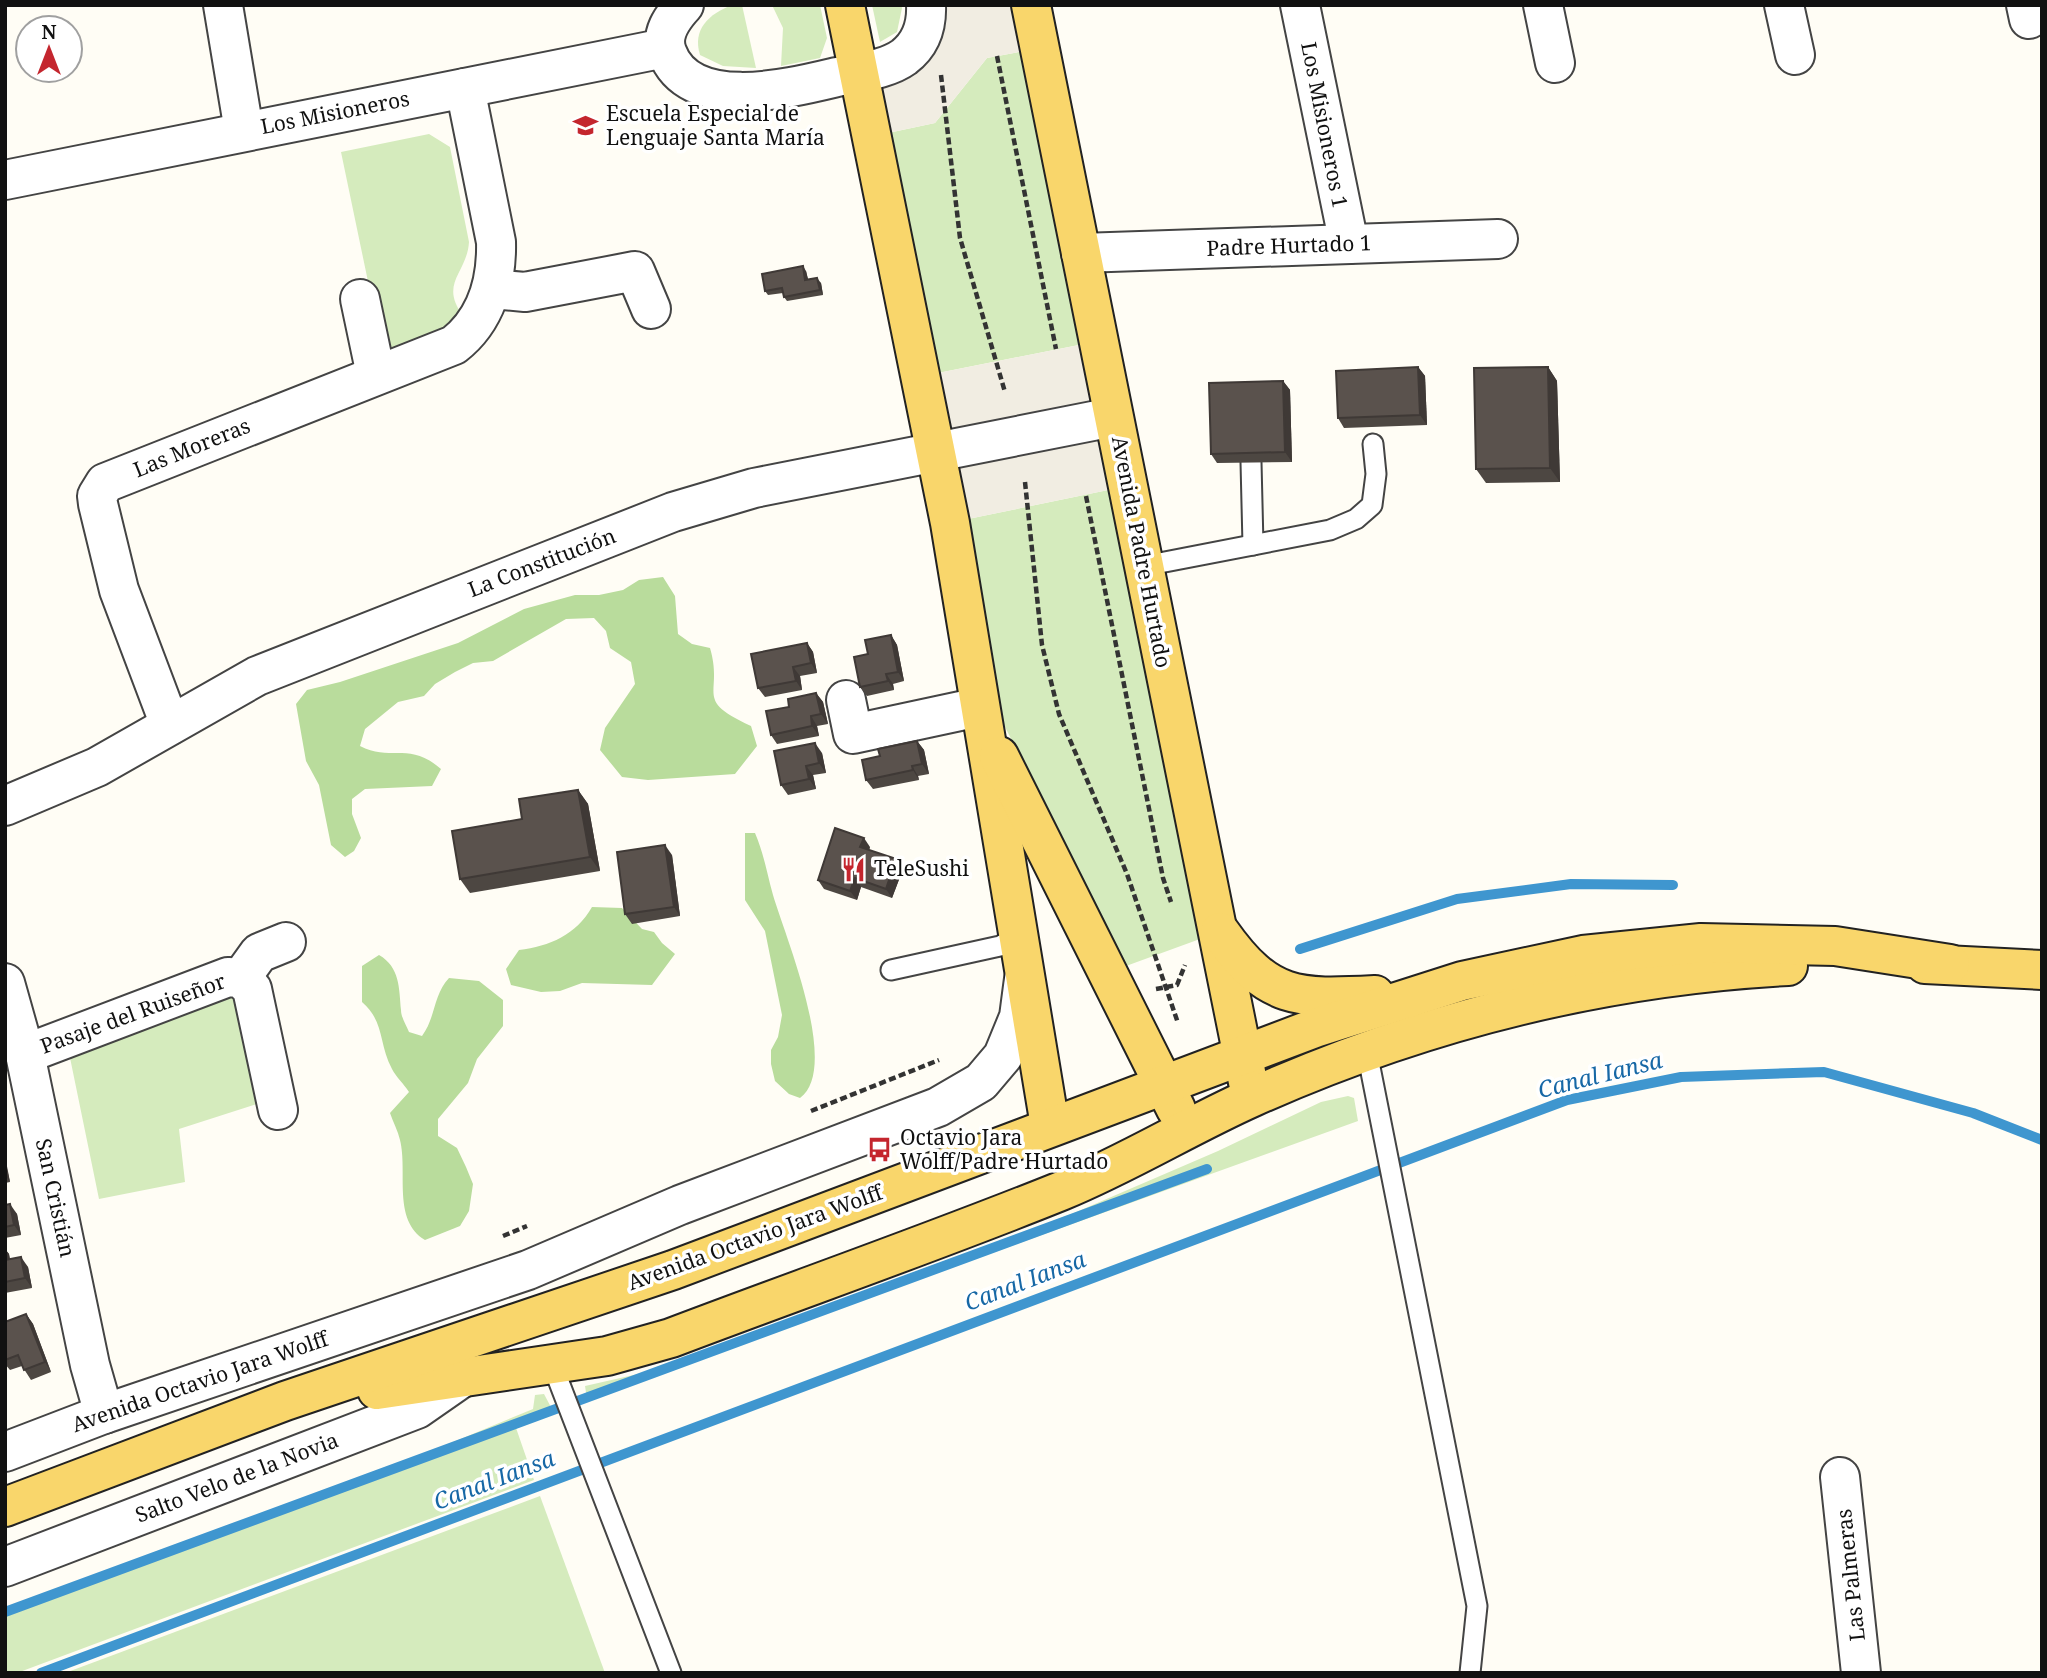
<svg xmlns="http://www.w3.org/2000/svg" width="2047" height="1678" font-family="'Noto Serif',serif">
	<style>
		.green { fill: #d5ebbd }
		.forest { fill: #b9dc9c }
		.plaza { fill: #f1ede2 }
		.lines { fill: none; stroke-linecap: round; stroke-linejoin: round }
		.stream { stroke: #3f96cf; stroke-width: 10 }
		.service-casing { stroke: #444; stroke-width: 23 }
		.minor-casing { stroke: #444; stroke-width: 42 }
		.primary-casing { stroke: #222; stroke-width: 42 }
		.path { stroke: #333; stroke-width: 4.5; stroke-dasharray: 7 3.5; stroke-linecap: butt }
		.service { stroke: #fff; stroke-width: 19 }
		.minor { stroke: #fff; stroke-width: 38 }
		.primary { stroke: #f9d66b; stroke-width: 38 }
		.wall { fill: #4d4742 }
		.shaded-wall { fill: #3f3936 }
		.building { fill: #5a524d; stroke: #3f3936; stroke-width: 2 }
		.labels { text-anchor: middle; stroke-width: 7; stroke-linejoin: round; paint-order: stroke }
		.street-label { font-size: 21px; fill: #111; stroke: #fff }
		.poi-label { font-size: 21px; fill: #111; stroke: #fff; text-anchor: start }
		.water-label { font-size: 23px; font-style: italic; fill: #1768a6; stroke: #fff }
	</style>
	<rect width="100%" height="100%" fill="#fffdf5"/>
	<g class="green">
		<path d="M732 5H742L756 68 723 66 700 55C692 29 709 14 732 5Z"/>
		<path d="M772 5H820L827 38 820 58 781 66 783 28Z"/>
		<path d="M872 5H901L902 8 897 32 880 42Z"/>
		<path d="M1024 51 1084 344 938 373 888 133 935 123 987 58Z"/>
		<path d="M429 134 450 147 469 242C467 274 438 283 464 317L385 363 341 152Z"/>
		<path d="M1113 489 1200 939 1126 966 1000 717 968 519Z"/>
		<path d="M236 988 266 1101 179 1129 185 1182 99 1199 68 1048Z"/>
		<path d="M1348 1096 1354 1098 1358 1121 587 1399 585 1386 638 1374 698 1355 1074 1213 1218 1151 1321 1102Z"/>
		<path d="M544 1394 553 1411 515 1425 534 1480 17 1673H5V1611L405 1462 533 1409 535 1395Z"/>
		<path d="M540 1496 605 1673H65Z"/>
	</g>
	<g class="forest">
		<path d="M663 577 675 596 678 634 692 644 710 648C724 695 692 699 751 726L757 746 735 774 648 780 622 777 600 750 605 728 635 684 631 662 610 648 606 631 594 618 566 619 493 661 473 663 455 672 435 684 424 696 398 702 365 729 360 746C391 762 409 741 441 769L432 786 365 789 352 799V814L361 838 354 851 345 857 331 845 319 785 306 761 296 704 307 690 340 682 458 643 524 609 575 595H599L623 590 639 580Z"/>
		<path d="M745 833H755C764 854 767 874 773 895 785 936 841 1068 800 1098L789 1094 775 1081 771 1064V1050L778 1037 782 1015 765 931 745 900Z"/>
		<path d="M592 907 622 908 642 929 654 932 662 943 675 954 652 985 582 983 560 991 541 992 511 985 506 969 519 950C550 946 576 935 592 907Z"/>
		<path d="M379 955C400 967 399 988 401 1010 401 1017 406 1025 409 1032L422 1036C436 1017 433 995 449 978L479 981 503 1000V1026L477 1059 468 1083 438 1119V1136L457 1148 466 1167 473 1184 469 1211 460 1226 425 1240C392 1220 408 1172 400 1140 398 1131 393 1122 390 1113L409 1092C404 1084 396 1077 392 1069 378 1042 385 1022 362 1002V966Z"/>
	</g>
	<g class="plaza">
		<path d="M948 5H1015L1024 51 987 58 935 123 888 133 878 83 928 59 939 43 946 25Z"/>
		<path d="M1084 344 1113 489 968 519 938 373Z"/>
	</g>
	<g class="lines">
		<g class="stream">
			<path d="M1300 949 1457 899 1571 884 1673 885"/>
			<path d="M5 1612 1207 1169"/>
			<path d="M41 1673 1567 1100 1681 1077 1824 1072 1973 1113 2042 1140"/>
		</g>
		<defs>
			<g id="service">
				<path d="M1251 462 1253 545"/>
				<path d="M1144 566 1330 530 1356 519 1372 505 1376 474 1373 444"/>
				<path d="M891 970 1000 946 1018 936"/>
				<path d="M1367 1052 1477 1606 1470 1673"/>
				<path d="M552 1364 671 1673"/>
			</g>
			<g id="minor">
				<path d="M223 5 244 131"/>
				<path d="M684 5C672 18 660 34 667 52 689 114 791 88 837 77 858 72 886 70 904 57 921 44 927 26 926 5"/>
				<path d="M1300 5 1349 244"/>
				<path d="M1543 5 1555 63"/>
				<path d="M1784 5 1795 55"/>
				<path d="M2026 5 2029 19"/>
				<path d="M5 180 665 48"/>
				<path d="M1081 253 1498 239"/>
				<path d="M492 289 525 292 635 271 651 309"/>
				<path d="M360 299 376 375"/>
				<path d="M846 700 853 734 979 707"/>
				<path d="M170 725 119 590 98 504 97 496 105 483 454 345C486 320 497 281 496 242L465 88"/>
				<path d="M5 806 97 767 257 676 673 512 754 488 1113 417"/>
				<path d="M241 978 259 953 286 942"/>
				<path d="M5 983 25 1054 90 1365 104 1414"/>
				<path d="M25 1054 228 977 241 978 252 989 278 1110"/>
				<path d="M5 1452 104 1414 528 1270 680 1205 938 1107 981 1082 1003 1056 1019 1017 1024 979"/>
				<path d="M1840 1477 1861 1673"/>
				<path d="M5 1567 417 1409 463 1377"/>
			</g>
			<g id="primary">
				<path d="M845 5 950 523 1050 1126"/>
				<path d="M1031 5 1248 1082"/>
				<path d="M999 756 1176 1109"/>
				<path d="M1220 932C1268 1000 1297 999 1375 995"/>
				<path d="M1925 964 2042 970"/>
				<path d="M377 1390 607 1356 671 1338C800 1289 932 1243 1061 1191 1127 1164 1188 1126 1253 1097 1423 1021 1603 976 1788 966"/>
				<path d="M5 1507 285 1401 673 1270 1315 1028 1462 981 1583 955 1701 943 1835 946 1950 964"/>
			</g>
		</defs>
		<use href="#service" class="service-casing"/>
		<use href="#minor" class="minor-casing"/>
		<use href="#primary" class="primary-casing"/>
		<g class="path">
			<path d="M997 56 1056 349"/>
			<path d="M941 75 960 238 1005 392"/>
			<path d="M1025 482 1042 645 1059 714 1127 874 1178 1023"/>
			<path d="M1086 496 1163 878 1171 902"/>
			<path d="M1156 989 1177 985 1185 965"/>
			<path d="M811 1111 939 1060"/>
			<path d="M503 1236 527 1226"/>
		</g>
		<use href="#service" class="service"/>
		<use href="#minor" class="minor"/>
		<use href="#primary" class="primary"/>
	</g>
	<g class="wall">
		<path d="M806 271 808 279 821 283 823 295 787 301 784 297 783 293 768 295 765 291Z"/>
		<path d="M1418 367 1425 376 1427 425 1344 428 1338 418Z"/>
		<path d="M1548 367 1557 381 1560 482 1486 483 1476 469Z"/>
		<path d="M1283 381 1290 390 1292 462 1217 463 1211 454Z"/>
		<path d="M891 635 897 645 904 681 893 684 894 690 867 696 860 687 868 654Z"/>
		<path d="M807 643 813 652 817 673 800 676 802 690 765 697 758 688Z"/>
		<path d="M816 693 823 702 828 724 817 726 819 736 777 744 771 735Z"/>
		<path d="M917 741 924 750 929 774 918 776 919 780 873 789 866 780 880 756Z"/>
		<path d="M822 753 826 773 813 775 816 789 788 795 781 785Z"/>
		<path d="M578 790 588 804 600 871 470 893 460 879 522 819Z"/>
		<path d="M870 847 869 850 903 869 892 898 861 887 857 900 824 889 818 880Z"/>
		<path d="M672 855 680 916 632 924 625 914Z"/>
		<path d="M5 1160 10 1182 5 1183Z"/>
		<path d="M5 1205 17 1214 21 1235 5 1238Z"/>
		<path d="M5 1249 9 1254 10 1259 28 1267 32 1288 5 1293Z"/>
		<path d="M26 1314 33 1324 51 1372 31 1380 22 1366 10 1370 5 1364V1322Z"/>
	</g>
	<g class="shaded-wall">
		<path d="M803 266 806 271 809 284 805 280Z"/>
		<path d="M817 278 821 283 823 295 820 290Z"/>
		<path d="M1418 367 1425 376 1427 425 1420 415Z"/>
		<path d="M1548 367 1557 381 1560 482 1550 468Z"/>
		<path d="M1283 381 1290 390 1292 462 1285 452Z"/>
		<path d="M891 635 897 645 904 681 898 672Z"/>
		<path d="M807 643 813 652 817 673 811 663Z"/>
		<path d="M793 667 800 676 802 690 796 681Z"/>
		<path d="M886 674 893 684 894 690 888 681Z"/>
		<path d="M816 693 823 702 828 724 821 714Z"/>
		<path d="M811 716 817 726 819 736 812 726Z"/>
		<path d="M917 741 924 750 929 774 922 764Z"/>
		<path d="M815 743 822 753 826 773 819 763Z"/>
		<path d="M806 766 813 775 816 789 809 779Z"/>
		<path d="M912 766 918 776 919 780 913 770Z"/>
		<path d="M578 790 588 804 600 871 590 857Z"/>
		<path d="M864 838 870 847 867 856 860 847Z"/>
		<path d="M665 845 672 855 680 916 674 907Z"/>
		<path d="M896 859 903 869 892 898 886 889Z"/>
		<path d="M855 878 861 887 857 900 850 891Z"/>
		<path d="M5 1160 6 1161 10 1182 5 1175Z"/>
		<path d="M10 1204 17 1214 21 1235 14 1225Z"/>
		<path d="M5 1249 9 1254 11 1270 5 1261Z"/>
		<path d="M21 1257 28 1267 32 1288 25 1278Z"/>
		<path d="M26 1314 33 1324 51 1372 45 1362Z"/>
	</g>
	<g class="building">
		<path d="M803 266 805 280 817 278 820 290 784 297 782 288 765 291 762 274Z"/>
		<path d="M1418 367 1420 415 1338 418 1336 371Z"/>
		<path d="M1548 367 1550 468 1476 469 1474 368Z"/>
		<path d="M1283 381 1285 452 1211 454 1209 383Z"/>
		<path d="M891 635 898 672 886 674 888 681 860 687 854 657 868 654 865 640Z"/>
		<path d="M807 643 811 663 793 667 796 681 758 688 751 654Z"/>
		<path d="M816 693 821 714 811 716 812 726 771 735 766 711 789 707 788 699Z"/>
		<path d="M917 741 922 764 912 766 913 770 866 780 862 760 880 756 878 749Z"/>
		<path d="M815 743 819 763 806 766 809 779 781 785 774 751Z"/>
		<path d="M578 790 590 857 460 879 452 831 522 819 519 799Z"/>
		<path d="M835 828 864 838 860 847 896 859 886 889 855 878 850 891 818 880Z"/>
		<path d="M665 845 674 907 625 914 617 852Z"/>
		<path d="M10 1204 14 1225 5 1227V1205Z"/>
		<path d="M21 1257 25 1278 5 1282V1260Z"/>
		<path d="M26 1314 45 1362 24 1370 18 1355 5 1360V1322Z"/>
	</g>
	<defs>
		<symbol id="school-bare" viewBox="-9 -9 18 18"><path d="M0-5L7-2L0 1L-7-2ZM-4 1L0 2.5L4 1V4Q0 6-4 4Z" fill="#c4262e" stroke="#fff" stroke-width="2.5" paint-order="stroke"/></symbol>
		<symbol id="restaurant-bare" viewBox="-9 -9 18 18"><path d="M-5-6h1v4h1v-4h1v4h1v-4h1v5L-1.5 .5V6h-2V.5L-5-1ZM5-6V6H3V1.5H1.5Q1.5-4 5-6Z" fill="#c4262e" stroke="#fff" stroke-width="2.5" paint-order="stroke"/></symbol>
		<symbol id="bus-bare" viewBox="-9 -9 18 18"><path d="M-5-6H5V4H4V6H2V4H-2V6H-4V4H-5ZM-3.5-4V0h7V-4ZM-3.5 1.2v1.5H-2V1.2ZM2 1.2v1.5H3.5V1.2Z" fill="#c4262e" stroke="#fff" stroke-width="2.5" paint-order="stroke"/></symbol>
	</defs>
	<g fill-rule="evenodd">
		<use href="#school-bare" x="568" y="108" width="35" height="35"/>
		<use href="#restaurant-bare" x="836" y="852" width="35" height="35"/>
		<use href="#bus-bare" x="862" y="1132" width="35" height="35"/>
	</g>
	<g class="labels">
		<g class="street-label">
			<text transform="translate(335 113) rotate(-11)" y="7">Los Misioneros</text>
			<text transform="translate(1324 125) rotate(79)" y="7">Los Misioneros 1</text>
			<text transform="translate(1289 246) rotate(-2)" y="7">Padre Hurtado 1</text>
			<text transform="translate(192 448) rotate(-22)" y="7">Las Moreras</text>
			<text transform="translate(1141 552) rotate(79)" y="7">Avenida Padre Hurtado</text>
			<text transform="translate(542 563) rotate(-21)" y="7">La Constitución</text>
			<text transform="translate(133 1014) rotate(-20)" y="7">Pasaje del Ruiseñor</text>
			<text transform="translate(55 1198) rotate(78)" y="7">San Cristián</text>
			<text transform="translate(755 1238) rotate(-20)" y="7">Avenida Octavio Jara Wolff</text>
			<text transform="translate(200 1382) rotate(-19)" y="7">Avenida Octavio Jara Wolff</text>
			<text transform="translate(237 1478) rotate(-21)" y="7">Salto Velo de la Novia</text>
			<text transform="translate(1851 1575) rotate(-96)" y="7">Las Palmeras</text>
		</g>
		<g class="poi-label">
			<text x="606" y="121">Escuela Especial de<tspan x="606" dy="24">Lenguaje Santa María</tspan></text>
			<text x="874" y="876">TeleSushi</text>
			<text x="900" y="1145">Octavio Jara<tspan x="900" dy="24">Wolff/Padre Hurtado</tspan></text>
		</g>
		<g class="water-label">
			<text transform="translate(1600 1075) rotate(-14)" y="8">Canal Iansa</text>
			<text transform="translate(1025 1281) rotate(-21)" y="8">Canal Iansa</text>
			<text transform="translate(494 1480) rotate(-21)" y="8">Canal Iansa</text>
		</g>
	</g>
	<rect width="2047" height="1678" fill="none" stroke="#111111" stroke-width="14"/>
	<g transform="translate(49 49)"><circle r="33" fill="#ffffff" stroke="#a0a0a0" stroke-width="2"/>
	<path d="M0-5L12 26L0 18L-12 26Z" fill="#c4262e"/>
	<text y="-10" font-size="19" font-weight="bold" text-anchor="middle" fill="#111111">N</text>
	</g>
</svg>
